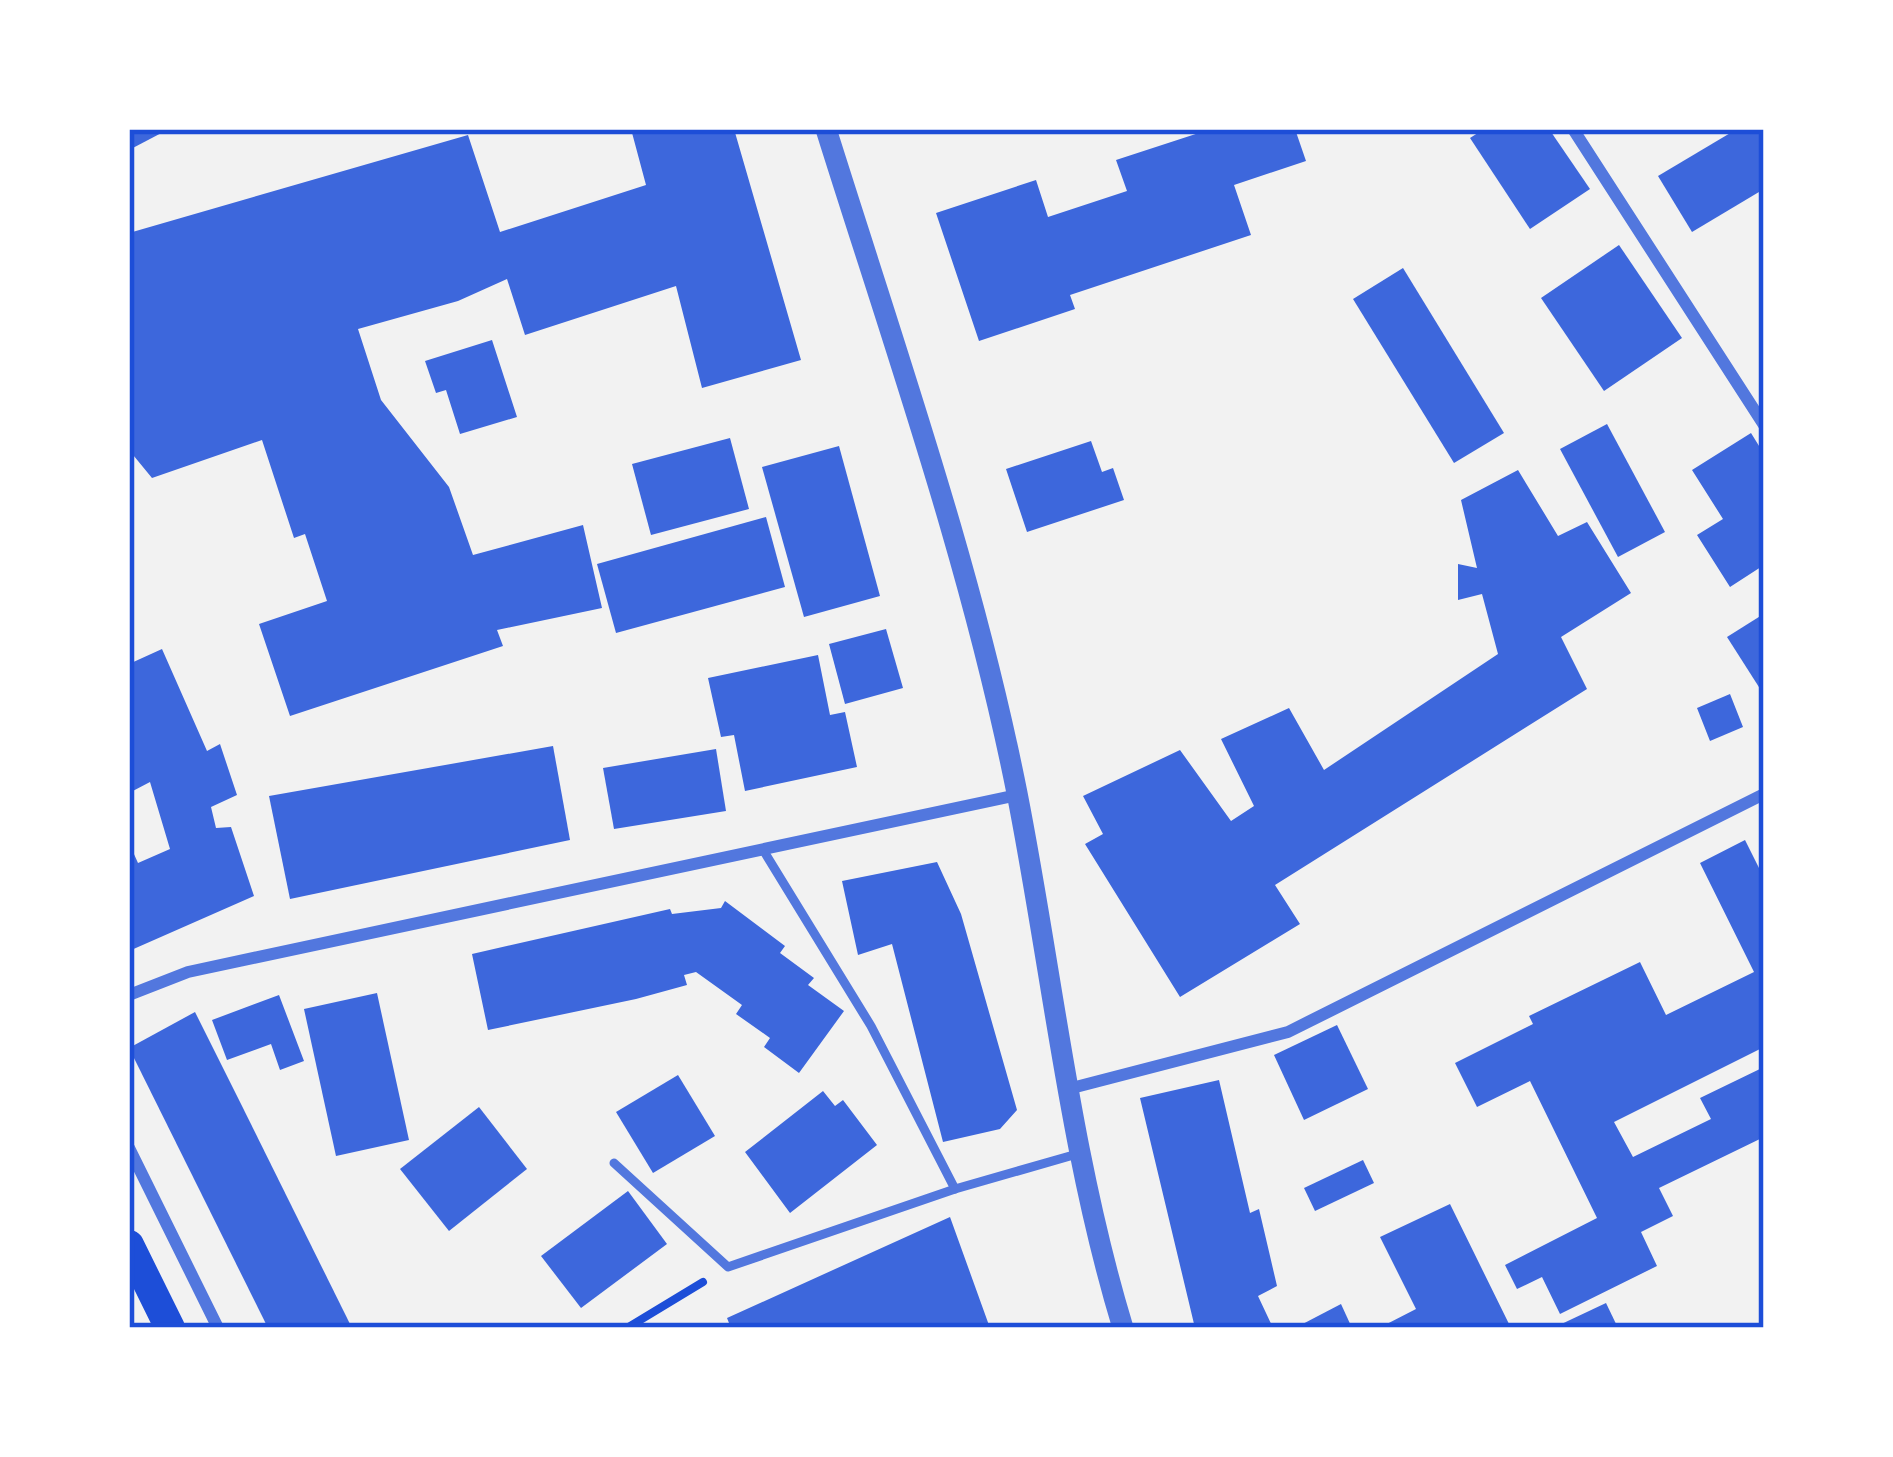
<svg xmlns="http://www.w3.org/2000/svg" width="1893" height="1457" font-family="'DejaVu Sans',sans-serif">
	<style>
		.building { fill: #3d67dc }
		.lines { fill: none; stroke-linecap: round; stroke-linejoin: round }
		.path { stroke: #1d4ed8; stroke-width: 8 }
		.service { stroke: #5277de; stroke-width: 9 }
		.minor { stroke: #5277de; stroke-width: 12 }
		.tertiary { stroke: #5277de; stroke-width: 21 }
		.primary { stroke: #1d4ed8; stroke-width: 30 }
		.neatline { fill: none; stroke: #1d4ed8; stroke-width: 4.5 }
	</style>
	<rect width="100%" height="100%" fill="#f2f2f2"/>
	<g class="building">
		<path d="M129 129H169L129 150Z"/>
		<path d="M631 129H734L801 360 702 388 676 286 525 335 507 279 458 301 358 329 381 400 449 487 473 555 583 525 602 608 497 630 503 646 290 716 259 624 327 601 305 534 294 538 262 440 152 478 129 450V233L468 135 500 232 646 185Z"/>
		<path d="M1211 129H1295L1306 161 1234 185 1251 235 1070 295 1075 309 979 341 936 213 1036 180 1048 217 1127 191 1116 160Z"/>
		<path d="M1484 129H1549L1590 189 1530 229 1470 138Z"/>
		<path d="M1737 129H1764V189L1692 232 1658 176Z"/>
		<path d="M1619 245 1682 338 1604 391 1541 298Z"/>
		<path d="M1403 268 1504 433 1454 463 1353 299Z"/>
		<path d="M492 340 517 417 460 434 446 390 436 393 425 361Z"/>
		<path d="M1607 424 1665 532 1618 557 1560 449Z"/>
		<path d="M1751 433 1764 454V565L1730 587 1697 535 1723 519 1692 470Z"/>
		<path d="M730 438 749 509 651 535 632 464Z"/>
		<path d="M1091 441 1102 472 1113 468 1124 500 1027 532 1006 469Z"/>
		<path d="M839 446 880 596 804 617 762 467Z"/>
		<path d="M1518 470 1558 536 1587 522 1631 593 1561 637 1587 689 1275 885 1300 924 1180 997 1085 844 1103 834 1083 796 1180 750 1231 821 1254 806 1221 739 1289 708 1324 770 1498 654 1482 594 1458 600V564L1477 568 1461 500Z"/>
		<path d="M766 517 785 587 616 633 597 564Z"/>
		<path d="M1762 615 1764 618V695L1727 637Z"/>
		<path d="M886 629 903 688 845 704 829 644Z"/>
		<path d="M162 649 207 751 220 744 237 795 211 807 216 828 231 827 254 896 129 951V843L138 863 170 849 150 782 129 793V664Z"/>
		<path d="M818 655 830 715 845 712 857 767 745 791 734 735 721 737 708 678Z"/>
		<path d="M1730 694 1743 727 1710 741 1697 708Z"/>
		<path d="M553 746 570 840 290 899 269 796Z"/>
		<path d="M716 749 726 811 614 829 603 768Z"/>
		<path d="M1745 840 1764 878V1047L1614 1122 1633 1157 1711 1119 1700 1098 1764 1067V1137L1659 1188 1673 1216 1641 1232 1657 1266 1560 1314 1542 1277 1517 1289 1505 1265 1597 1218 1530 1081 1477 1107 1455 1063 1533 1024 1529 1016 1640 962 1666 1015 1754 972 1700 863Z"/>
		<path d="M937 862 961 914 1017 1110 1000 1129 943 1142 892 944 858 955 842 881Z"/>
		<path d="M725 901 785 946 780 953 814 978 808 985 844 1011 799 1073 764 1047 770 1038 736 1014 742 1005 696 972 684 975 687 985 636 999 488 1030 472 954 670 909 672 914 721 908Z"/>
		<path d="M377 993 409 1140 336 1156 304 1009Z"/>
		<path d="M279 995 304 1061 280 1070 271 1044 227 1060 212 1020Z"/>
		<path d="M195 1012 240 1102 352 1328H268L129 1048Z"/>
		<path d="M1337 1025 1368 1089 1304 1120 1274 1055Z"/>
		<path d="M678 1075 715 1136 653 1173 616 1112Z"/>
		<path d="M1219 1080 1250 1213 1259 1209 1277 1286 1258 1296 1273 1328H1195L1140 1098Z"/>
		<path d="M823 1091 835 1106 843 1100 877 1145 790 1213 745 1152Z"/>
		<path d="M479 1107 527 1169 449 1231 400 1169Z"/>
		<path d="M1363 1160 1374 1183 1315 1211 1304 1188Z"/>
		<path d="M628 1191 667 1244 581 1308 541 1256Z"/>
		<path d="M1450 1204 1511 1328H1379L1416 1309 1380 1237Z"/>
		<path d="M950 1217 990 1328H902L899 1323 888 1328H731L727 1318Z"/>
		<path d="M1606 1303 1618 1328H1553Z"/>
		<path d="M1341 1304 1352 1328H1295Z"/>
	</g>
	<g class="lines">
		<path class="path" d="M627 1328 703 1282"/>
		<g class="service">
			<path d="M765 853 871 1026 955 1189"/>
			<path d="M614 1163 728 1267 955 1189 1077 1154"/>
		</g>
		<g class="minor">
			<path d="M1573 129 1764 425"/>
			<path d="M129 995 188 972 1017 795"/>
			<path d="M1068 1089 1288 1032 1764 794"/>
			<path d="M129 1148 218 1328"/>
		</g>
		<path class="tertiary" d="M826 129C895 349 972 567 1017 793 1052 971 1070 1154 1123 1328"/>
		<path class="primary" d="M129 1245 170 1328"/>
	</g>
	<rect width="1893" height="1457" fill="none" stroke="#ffffff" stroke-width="264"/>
	<rect x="132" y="132" width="1629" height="1193" class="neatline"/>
</svg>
